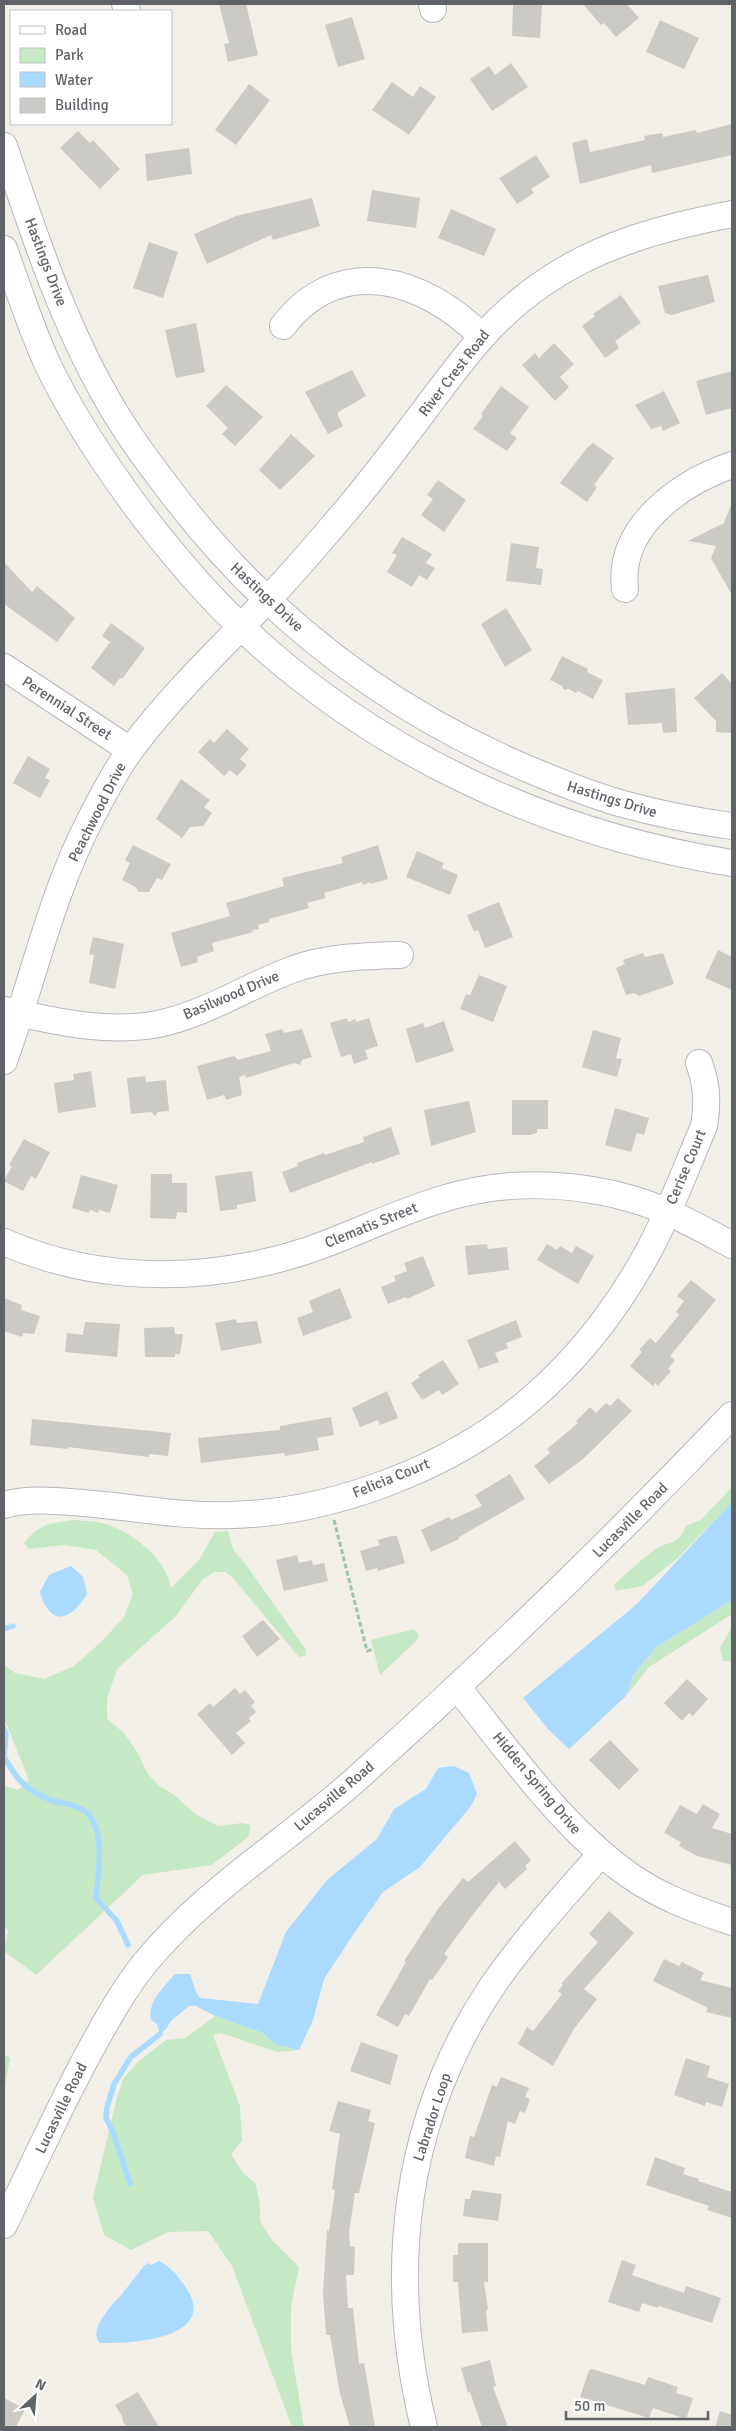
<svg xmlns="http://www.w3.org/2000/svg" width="736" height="2431" font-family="Signika,sans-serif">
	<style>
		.green { fill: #c5e8c5 }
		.water { fill: #aadaff }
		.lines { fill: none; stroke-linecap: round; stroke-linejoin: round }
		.stream { stroke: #aadaff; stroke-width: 5.5 }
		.building { fill: #cccac5 }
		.minor-casing { stroke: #b5b8bc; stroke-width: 28 }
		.path { stroke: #9cc7a9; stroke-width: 3; stroke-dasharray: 5 2.5; stroke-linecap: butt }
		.minor { stroke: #fff; stroke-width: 26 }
		.labels { text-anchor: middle; stroke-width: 4; stroke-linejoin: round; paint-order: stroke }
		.street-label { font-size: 15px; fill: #5f6368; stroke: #fff }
	</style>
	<rect width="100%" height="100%" fill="#f1efe8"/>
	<g class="green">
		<path d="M732 1487V1502L678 1558 642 1586 616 1591 614 1585C627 1573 640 1561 653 1551 668 1540 679 1546 686 1526L701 1520Z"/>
		<path d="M75 1520C85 1521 97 1521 106 1524 134 1533 166 1559 171 1588L199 1560 215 1532 228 1531 233 1549 249 1569 306 1650 305 1656 299 1657 233 1578 225 1572H214L203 1579 176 1616 117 1669 107 1699V1719L124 1733 136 1750 148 1774 159 1786 173 1794 197 1815 218 1826 243 1823 251 1825 248 1837 212 1865 143 1875 36 1975 4 1951 8 1931 4 1924V1786L18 1790 29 1780 4 1718V1665L15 1673 44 1679 74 1666 103 1640 124 1617 133 1594 127 1575 96 1550 64 1545 29 1549 24 1543C40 1523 51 1523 75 1520Z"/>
		<path d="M732 1600V1614L649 1667 626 1696 633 1677 655 1648Z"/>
		<path d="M732 1627V1661H723L720 1648Z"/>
		<path d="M414 1629 419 1635 416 1641 380 1675 371 1640Z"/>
		<path d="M215 2016 263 2033 276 2045 299 2050 277 2052 221 2033 213 2035 240 2106 242 2141 231 2154 243 2173 255 2183 260 2204V2221L272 2240 299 2267 291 2306V2350L304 2427H292L232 2266 208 2231 168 2232 131 2250 104 2235 93 2198 116 2101 123 2079 139 2061 166 2040 185 2038Z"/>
		<path d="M4 2054 10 2058 5 2085 4 2083Z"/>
	</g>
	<g class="water">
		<path d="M732 1502V1600L655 1648 633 1676 626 1696 569 1749 548 1729 523 1698 637 1604Z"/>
		<path d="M71 1566 83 1577 87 1594C70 1622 50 1627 40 1592L49 1575Z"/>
		<path d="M454 1766 469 1773 477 1794 471 1806 420 1867 383 1892 353 1935 324 1979 313 2020 299 2050 276 2045 263 2033 215 2016 196 2006H189L171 2021 166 2029 160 2034 157 2024 151 2020C147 2002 164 1987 175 1974H190L196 1992 200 1998 258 2004 286 1932 327 1880 377 1839 394 1809 426 1789 438 1768Z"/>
		<path d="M159 2261C172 2267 181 2280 188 2291 216 2339 129 2344 100 2343 86 2329 117 2301 125 2290 132 2282 138 2273 145 2265L149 2263 151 2265Z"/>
	</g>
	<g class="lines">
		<g class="stream">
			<path d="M4 1629 13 1626"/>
			<path d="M4 1729 6 1734 4 1755"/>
			<path d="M4 1757C12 1770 19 1783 33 1791 39 1795 47 1799 54 1801 69 1805 85 1805 93 1821 104 1841 98 1876 96 1898L117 1921 128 1945"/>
			<path d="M130 2184 113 2132 106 2118 107 2107 114 2084 131 2057 160 2034"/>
		</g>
	</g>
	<g class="building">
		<path d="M219 4H246L258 55 228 62 224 44 229 43Z"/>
		<path d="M513 4H542L540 38 512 36Z"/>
		<path d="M583 4H627L639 18 616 37 604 23 601 25Z"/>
		<path d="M352 17 365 59 338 67 325 25Z"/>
		<path d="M660 20 699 38 684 69 646 52Z"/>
		<path d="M511 63 528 87 492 111 470 79 489 66 495 75Z"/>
		<path d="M392 82 413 97 420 86 436 97 409 135 372 110Z"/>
		<path d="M249 84 270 100 236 145 215 130Z"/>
		<path d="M732 124V155L652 173 651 165 580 184 572 143 587 139 590 152 645 140 644 136 662 133 663 137 696 130 697 133Z"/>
		<path d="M78 131 90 143 93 140 120 169 100 189 60 148Z"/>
		<path d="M189 148 192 174 147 181 145 154Z"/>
		<path d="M536 155 550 177 531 189 534 193 517 204 499 178Z"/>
		<path d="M372 190 420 198 416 228 367 221Z"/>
		<path d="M312 198 320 226 273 240 271 235 207 264 194 234 236 216Z"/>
		<path d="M451 209 496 229 484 256 438 238Z"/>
		<path d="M149 242 178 252 163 298 133 288Z"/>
		<path d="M708 275 715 302 672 315 665 313 658 286Z"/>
		<path d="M621 295 641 323 615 341 619 348 605 358 582 326 595 316 593 314Z"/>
		<path d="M196 323 205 372 176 378 165 330Z"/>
		<path d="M554 343 574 364 560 377 569 387 555 401 522 365 535 353 539 358Z"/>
		<path d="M352 370 366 396 337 413 343 426 328 434 305 392Z"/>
		<path d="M732 371V408L706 415 696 381Z"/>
		<path d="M226 385 263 417 235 446 222 434 228 428 206 406Z"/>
		<path d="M501 386 529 407 510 433 517 438 507 451 473 429 483 416 481 414Z"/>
		<path d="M664 391 680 423 663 431 661 426 651 429 635 405Z"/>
		<path d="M291 434 315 456 280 490 259 470Z"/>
		<path d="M593 443 614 458 594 485 597 487 587 502 560 483 586 449Z"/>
		<path d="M438 480 466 500 444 532 421 515 433 499 427 495Z"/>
		<path d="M731 505H732V595L711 558 716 546 688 541 724 523Z"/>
		<path d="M402 537 432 554 426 563 435 568 427 580 419 575 412 587 387 572 397 555 392 553Z"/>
		<path d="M511 543 539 547 536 568 543 569 541 585 506 581Z"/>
		<path d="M4 562 32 592 37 586 75 618 57 642 4 604Z"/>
		<path d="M506 608 532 650 505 667 481 624Z"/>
		<path d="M111 623 145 648 122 679 120 678 114 686 91 668 110 642 102 636Z"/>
		<path d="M562 656 588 669 587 672 603 680 593 699 578 691 576 693 568 689 564 690 562 686 550 680Z"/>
		<path d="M722 673 732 684V733L716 732V721L694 698Z"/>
		<path d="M675 688 677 732 663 733 662 723 628 725 625 693Z"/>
		<path d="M227 729 249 749 240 759 247 765 237 776 230 770 224 776 198 752 210 739 214 743Z"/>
		<path d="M28 756 50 769 45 778 50 780 40 798 13 783Z"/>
		<path d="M181 779 210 800 204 807 212 813 203 826 190 827 182 838 156 819Z"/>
		<path d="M133 845 171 864 162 880 157 878 149 892H138L136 887 122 880 130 863 125 860Z"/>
		<path d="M378 845 388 879 371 884 370 882 363 885 362 882 324 893 326 898 307 903 309 908 269 919V922L258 925 259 929 252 930 253 932 212 943 214 951 197 957 198 962 181 967 171 933 230 916 226 903 284 886 282 878 343 863 341 857Z"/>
		<path d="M417 851 444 863 442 868 458 875 450 895 406 877Z"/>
		<path d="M499 902 513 937 485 948 478 930 474 932 467 915Z"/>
		<path d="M93 937 124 944 115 989 89 983 94 955 89 954Z"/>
		<path d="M718 950 732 957V990L705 978Z"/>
		<path d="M643 953 645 957 663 953 674 984 639 996 634 993 626 995 616 968 625 964 623 960Z"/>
		<path d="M479 975 507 986 493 1022 460 1009 466 994 470 995Z"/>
		<path d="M347 1018 348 1022 356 1019V1022L369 1018 378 1046 365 1050 368 1059 354 1064 351 1054 341 1057 330 1023Z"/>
		<path d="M444 1021 454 1051 416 1063 406 1029 423 1023 425 1028Z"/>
		<path d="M282 1029 284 1033 302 1029 312 1057 302 1060 300 1065 294 1063 246 1078 245 1075 239 1077 242 1095 226 1100 224 1095 207 1100 197 1066 234 1056 238 1060 271 1051 265 1034Z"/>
		<path d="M593 1030 621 1038 616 1058 622 1059 617 1077 582 1067Z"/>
		<path d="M91 1071 96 1107 58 1113 54 1083 74 1080 73 1074Z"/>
		<path d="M145 1076 146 1082 166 1080 169 1111 158 1112 155 1116 151 1112 131 1114 127 1078Z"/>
		<path d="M512 1100H548V1129H537V1133L530 1135H512Z"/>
		<path d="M469 1101 476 1132 431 1146 424 1110Z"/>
		<path d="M615 1108 649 1118 644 1135 637 1133 631 1152 605 1145Z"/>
		<path d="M391 1127 400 1154 372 1164V1162L290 1193 282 1172 298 1166 297 1163 324 1153 325 1155 364 1142 363 1137Z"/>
		<path d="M24 1139 50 1152 36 1179 31 1176 23 1191 4 1181 12 1166 9 1165Z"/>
		<path d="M252 1171 256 1201 237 1205V1209L220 1211 215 1176Z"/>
		<path d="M151 1174H172V1183H187V1213L177 1212 176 1219 150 1218Z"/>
		<path d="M81 1175 118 1185 110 1213 99 1210 98 1213 90 1210 89 1213 72 1208Z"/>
		<path d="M487 1244 488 1249 507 1247 509 1270 468 1275 465 1246Z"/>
		<path d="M547 1244 557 1250 560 1246 572 1253 576 1246 594 1256 578 1284 537 1260Z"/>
		<path d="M423 1256 435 1286 407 1299 406 1297 388 1304 381 1287 396 1281 394 1276 407 1271 404 1263Z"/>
		<path d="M691 1280 716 1300 670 1356 675 1360 668 1369 671 1371 658 1386 655 1383 653 1386 630 1366 642 1352 639 1350 650 1338 656 1343 679 1315 676 1312 684 1301 677 1296Z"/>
		<path d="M340 1288 352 1318 303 1336 297 1318 313 1312 309 1301Z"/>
		<path d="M4 1298 22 1305 21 1310 40 1316 34 1334 23 1333 22 1337 4 1331Z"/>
		<path d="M236 1319 237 1323 257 1321 262 1343 221 1351 215 1323Z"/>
		<path d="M516 1320 522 1337 506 1343 508 1348 495 1353 499 1362 479 1369 467 1340Z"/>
		<path d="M85 1322 120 1324 117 1357 65 1352 67 1333 83 1335Z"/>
		<path d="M174 1327 175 1334H183L180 1354H175V1357H145L144 1328Z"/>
		<path d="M443 1360 459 1384 442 1395 439 1390 422 1400 411 1383 420 1377 418 1375Z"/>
		<path d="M387 1391 398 1418 380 1425 378 1420 360 1427 352 1408Z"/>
		<path d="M618 1398 632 1411 583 1459 549 1484 534 1466 550 1453 547 1449 578 1423 576 1421 590 1407 596 1413 606 1403 610 1406Z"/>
		<path d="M331 1417 334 1435 317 1438 319 1450 285 1456 284 1453 201 1463 198 1438 280 1430V1426Z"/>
		<path d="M32 1419 171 1433 168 1456 149 1454V1457L68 1447V1449L30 1445Z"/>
		<path d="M510 1474 525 1499 459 1537V1539L431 1552 421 1530 449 1517 451 1520 482 1506 475 1495Z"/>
		<path d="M391 1536H397L405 1563 378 1571 377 1568 366 1571 360 1551 380 1545 378 1540Z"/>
		<path d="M297 1555 299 1563 312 1560 313 1565 324 1563 328 1581 284 1591 276 1560Z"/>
		<path d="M263 1620 280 1639 257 1657 242 1636Z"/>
		<path d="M687 1679 708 1699 693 1716 689 1713 682 1721 664 1703Z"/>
		<path d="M235 1688 240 1694 245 1690 255 1702 251 1706 256 1712 249 1718 251 1721 236 1733 245 1743 232 1755 197 1714 210 1703 213 1707Z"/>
		<path d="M610 1740 639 1770 619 1790 589 1760Z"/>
		<path d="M703 1804 720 1814 712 1828 732 1834V1865L697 1856 679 1846 681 1842 664 1833 680 1805 697 1814Z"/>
		<path d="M515 1841 531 1860 525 1866 527 1869 505 1889 499 1882 471 1917 444 1954 448 1957 432 1980 430 1979 409 2016 405 2014 398 2027 376 2015 406 1962 404 1961 438 1909 463 1878 468 1882Z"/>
		<path d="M609 1911 634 1933 584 1989 597 1999 574 2029 553 2066 518 2044 527 2027 533 2031 562 1994 558 1991 563 1985 561 1984 598 1942 589 1934Z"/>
		<path d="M664 1959 679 1966 682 1962 704 1973 700 1980 732 1988V2018L706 2012 708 2008 653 1981Z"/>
		<path d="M361 2042 398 2055 390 2085 350 2071Z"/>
		<path d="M686 2058 710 2066 707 2077 729 2084 722 2107 706 2102 705 2106 674 2095Z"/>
		<path d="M501 2077 529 2088 525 2097 530 2099 525 2113 520 2111 515 2124 508 2121 500 2157 496 2156 494 2166 465 2158 470 2136 474 2137 492 2085 497 2087Z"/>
		<path d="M338 2101 371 2110 368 2121 375 2123 359 2193H355L349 2232 350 2246 355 2247 354 2275H346L348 2308H353L359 2364 364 2363 375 2427H350L340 2394 330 2335H326L323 2293 327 2230 329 2231 335 2190 332 2189 340 2134 329 2131Z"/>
		<path d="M655 2157 685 2168 683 2174 699 2179 698 2181 732 2192V2218L707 2210 709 2206 646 2185Z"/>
		<path d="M472 2190 502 2194 498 2221 463 2216 465 2199H470Z"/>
		<path d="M458 2243H488V2282H484L488 2309 486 2311 488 2331 462 2333 458 2282H453V2255H458Z"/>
		<path d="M622 2260 636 2265 632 2275 684 2293 686 2286 721 2298 712 2323 659 2306 658 2308 642 2303 639 2312 608 2302Z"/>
		<path d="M490 2360 496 2386 493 2387 508 2427H482L470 2392 468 2393 461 2368Z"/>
		<path d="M592 2369 645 2385 648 2377 678 2387 676 2393 693 2398 686 2419 653 2408 649 2418 580 2397 589 2370Z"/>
		<path d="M138 2392 159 2427H127L123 2422 122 2416 115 2405Z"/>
		<path d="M4 2398 25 2409 16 2427H4Z"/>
		<path d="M720 2411 732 2415V2427H715Z"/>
	</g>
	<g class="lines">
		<defs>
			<g id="minor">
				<path d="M125 4 127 11"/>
				<path d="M432 4 433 9"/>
				<path d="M4 146C33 231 61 318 106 397 122 426 142 454 162 480 258 611 380 706 528 769 559 782 591 795 623 804 659 814 695 821 732 826"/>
				<path d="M4 249C18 287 30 326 47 363 71 414 104 463 137 508 169 550 202 590 240 626 375 754 549 834 732 863"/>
				<path d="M283 326C339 253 424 278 481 336"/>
				<path d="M625 589C617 527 680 483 732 465"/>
				<path d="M4 667 130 750"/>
				<path d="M4 1010C55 1021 105 1034 158 1024 206 1014 246 987 291 970 325 957 364 956 400 955"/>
				<path d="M4 1061C33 980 51 895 91 818 103 795 116 769 132 748 173 693 223 646 270 597 296 570 320 541 344 513 373 479 400 443 427 407 463 359 491 319 542 284 599 244 665 227 732 214"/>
				<path d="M4 1242C100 1284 210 1283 309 1250 377 1226 437 1191 511 1186 550 1183 594 1188 632 1199 667 1209 700 1228 732 1245"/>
				<path d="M4 1505C30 1498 56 1501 83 1503 133 1507 183 1517 233 1515 335 1512 452 1467 530 1400 578 1359 618 1307 648 1252 670 1212 686 1168 704 1126 708 1103 707 1085 699 1063"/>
				<path d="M457 1687C510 1752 560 1826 629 1875 660 1897 696 1910 732 1922"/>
				<path d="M4 2225C33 2166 60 2105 92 2047 108 2018 124 1989 145 1963 204 1891 285 1842 354 1781 485 1664 611 1542 732 1415"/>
				<path d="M424 2427C386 2273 403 2119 493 1985 525 1939 564 1896 601 1854"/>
			</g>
		</defs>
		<use href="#minor" class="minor-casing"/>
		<path class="path" d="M334 1520 367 1651 374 1649"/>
		<use href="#minor" class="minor"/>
	</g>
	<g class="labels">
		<g class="street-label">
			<text transform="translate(46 262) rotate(69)" y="5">Hastings Drive</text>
			<text transform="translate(454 373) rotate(-52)" y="5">River Crest Road</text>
			<text transform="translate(267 597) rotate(43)" y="5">Hastings Drive</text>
			<text transform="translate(67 708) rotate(33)" y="5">Perennial Street</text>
			<text transform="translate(612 799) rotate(17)" y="5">Hastings Drive</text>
			<text transform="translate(97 812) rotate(-63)" y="5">Peachwood Drive</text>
			<text transform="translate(231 995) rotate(-23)" y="5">Basilwood Drive</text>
			<text transform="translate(686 1167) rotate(-67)" y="5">Cerise Court</text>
			<text transform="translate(371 1225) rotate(-22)" y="5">Clematis Street</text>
			<text transform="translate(391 1478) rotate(-22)" y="5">Felicia Court</text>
			<text transform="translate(630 1520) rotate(-45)" y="5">Lucasville Road</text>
			<text transform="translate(537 1783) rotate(50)" y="5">Hidden Spring Drive</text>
			<text transform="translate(334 1796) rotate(-40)" y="5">Lucasville Road</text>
			<text transform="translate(61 2108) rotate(-64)" y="5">Lucasville Road</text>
			<text transform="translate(432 2117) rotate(-72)" y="5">Labrador Loop</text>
		</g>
	</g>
	<rect width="736" height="2431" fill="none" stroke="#5f6368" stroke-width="10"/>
	<rect x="10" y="10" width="162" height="115" fill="#ffffff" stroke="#bfc1c3"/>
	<rect x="20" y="26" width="25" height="8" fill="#ffffff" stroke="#bfc1c3"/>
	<text x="55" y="35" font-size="15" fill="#5f6368">Road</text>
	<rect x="20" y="48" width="25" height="15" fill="#c5e8c5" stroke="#bfc1c3"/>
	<text x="55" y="60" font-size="15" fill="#5f6368">Park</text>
	<rect x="20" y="72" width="25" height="15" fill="#aadaff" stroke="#bfc1c3"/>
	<text x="55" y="85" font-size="15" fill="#5f6368">Water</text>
	<rect x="20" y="98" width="25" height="15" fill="#cccac5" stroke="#bfc1c3"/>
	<text x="55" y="110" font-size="15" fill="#5f6368">Building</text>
	<g transform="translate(35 2396) rotate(26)" stroke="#ffffff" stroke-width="4" paint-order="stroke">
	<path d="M0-4L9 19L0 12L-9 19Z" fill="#5f6368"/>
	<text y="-8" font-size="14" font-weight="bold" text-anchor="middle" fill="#5f6368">N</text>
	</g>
	<path d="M566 2411v8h142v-8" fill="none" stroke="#5f6368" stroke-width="2.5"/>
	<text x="574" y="2411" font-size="15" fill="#5f6368" stroke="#ffffff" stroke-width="4" paint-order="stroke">50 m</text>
</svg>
